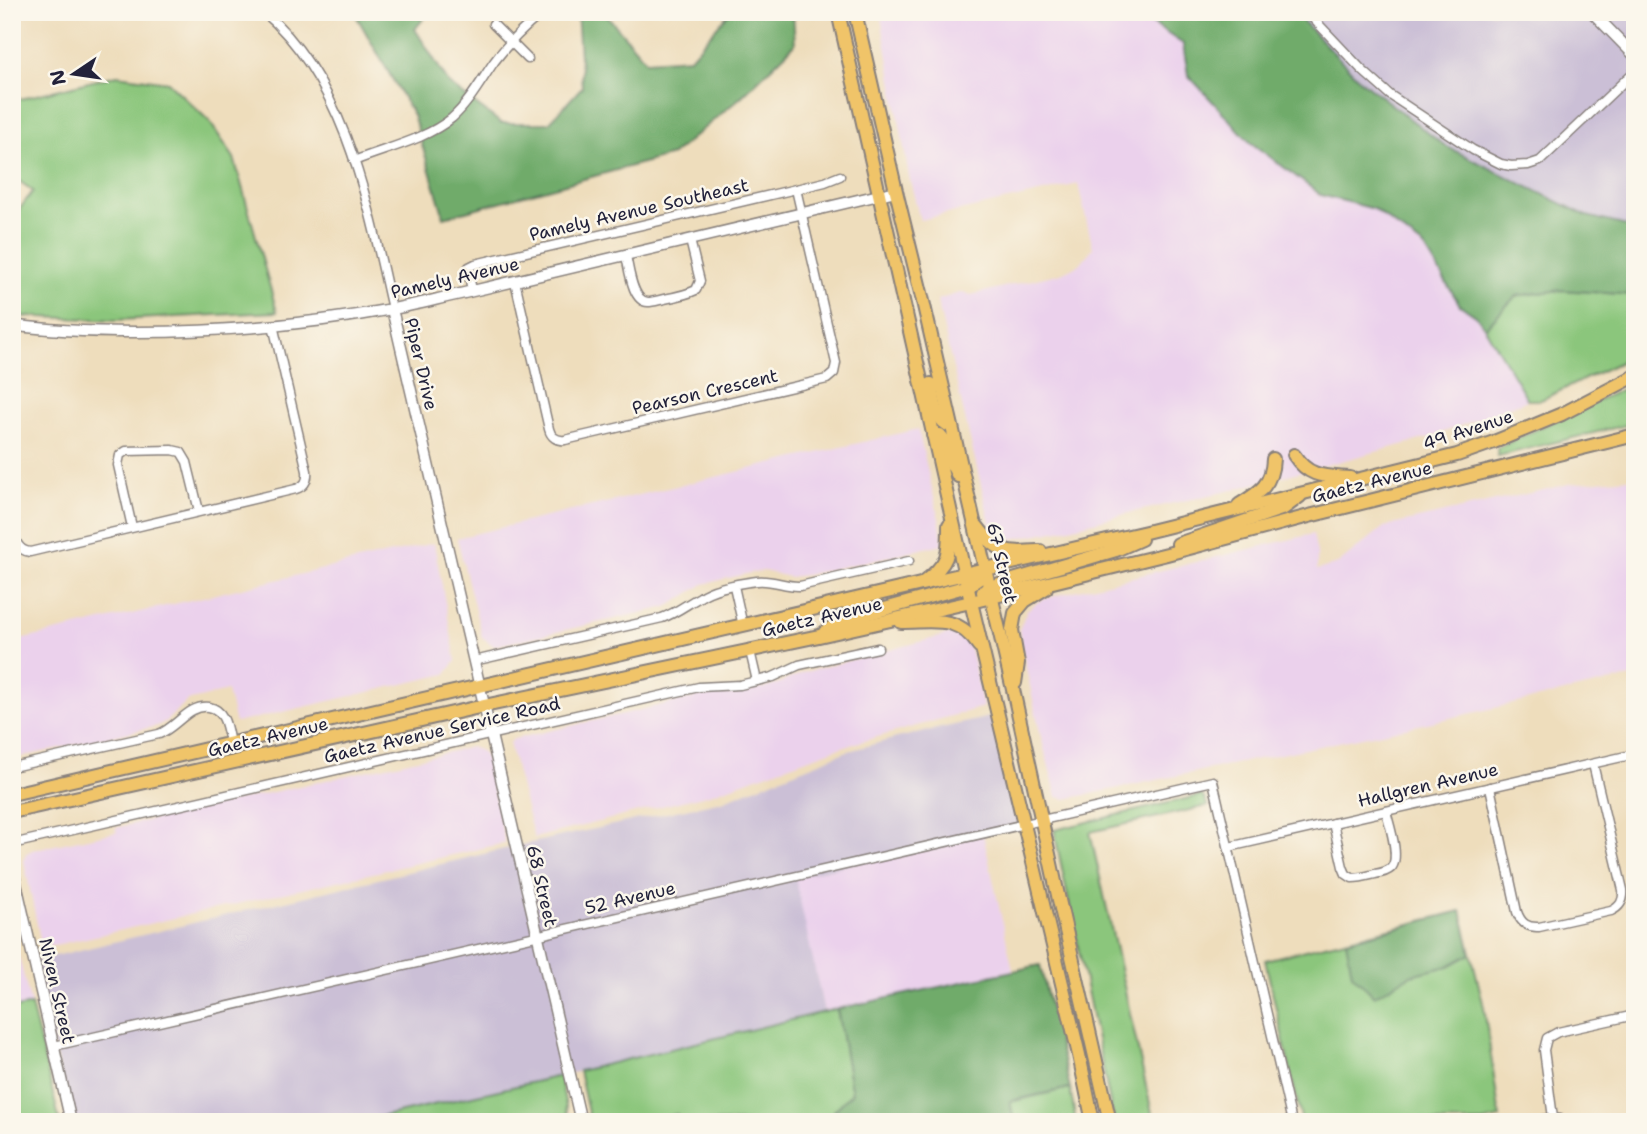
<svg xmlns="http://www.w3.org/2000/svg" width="1647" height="1134" font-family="'Shantell Sans',sans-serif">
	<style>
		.built { fill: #ebd1ec }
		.industrial { fill: #cbbfd6 }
		.green { fill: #8bc67b; stroke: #56745b; stroke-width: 2 }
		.forest { fill: #70ab6b; stroke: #496653; stroke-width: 2 }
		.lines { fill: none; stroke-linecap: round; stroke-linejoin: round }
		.minor-casing { stroke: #88807c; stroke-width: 11 }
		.tertiary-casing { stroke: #88807c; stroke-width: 13 }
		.primary-casing { stroke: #88807c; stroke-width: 16 }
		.minor { stroke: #fff; stroke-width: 8 }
		.tertiary { stroke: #fff; stroke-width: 10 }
		.primary { stroke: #f0c469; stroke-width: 12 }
		.labels { text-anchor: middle; stroke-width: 5; stroke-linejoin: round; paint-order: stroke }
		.street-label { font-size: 18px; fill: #22223b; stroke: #fbf7ec }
	</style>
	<rect width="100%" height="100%" fill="#fbf7ec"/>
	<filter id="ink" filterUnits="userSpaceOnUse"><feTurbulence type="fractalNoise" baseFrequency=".0143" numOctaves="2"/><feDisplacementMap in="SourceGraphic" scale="14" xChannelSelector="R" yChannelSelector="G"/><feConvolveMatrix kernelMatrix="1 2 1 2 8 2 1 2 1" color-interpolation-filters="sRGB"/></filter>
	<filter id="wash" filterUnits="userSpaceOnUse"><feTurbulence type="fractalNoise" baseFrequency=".00686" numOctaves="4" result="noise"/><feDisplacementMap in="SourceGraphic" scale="28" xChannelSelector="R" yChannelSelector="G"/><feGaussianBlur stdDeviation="1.57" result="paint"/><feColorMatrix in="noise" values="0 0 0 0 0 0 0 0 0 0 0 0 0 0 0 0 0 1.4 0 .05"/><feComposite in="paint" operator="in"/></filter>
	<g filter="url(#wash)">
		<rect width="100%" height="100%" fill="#eeddbc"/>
		<g class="built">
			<path d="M880 12H1135L1183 44 1188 75 1250 142 1321 195 1374 209 1425 248 1460 305 1477 317 1485 328 1528 400 1428 438 1224 492 1133 512 1070 528 1012 539 991 527 937 300 963 292 971 295 1061 273 1080 264 1093 248 1078 184 920 220 909 176Z"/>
			<path d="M918 429 940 523 943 544 806 575 789 577 764 571 754 572 704 584 669 606 663 608 494 646 482 637 457 538Z"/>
			<path d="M1630 478 1635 497V676L1401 729 1066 799 1057 797 1041 737 1021 644 1019 630 1027 610 1041 600 1062 594 1313 534 1317 553V570L1338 564 1384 527 1569 484Z"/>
			<path d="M434 543 456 661 446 674 235 723 227 691 187 701 166 721 157 726 12 759V642Z"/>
			<path d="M958 632 968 642 972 656 983 707 835 749 710 794 534 838 509 743 514 739 701 696 742 693 772 686 805 672Z"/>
			<path d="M471 747 481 751 487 760 505 843 42 948 24 861 26 854 32 850 117 832 115 828Z"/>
			<path d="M983 834 1013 970 824 1012 794 877Z"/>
			<path d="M12 930 31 1005 12 1009Z"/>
		</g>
		<g class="industrial">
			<path d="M1294 12H1635V228L1587 216 1445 146 1360 80Z"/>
			<path d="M999 715 1025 824 795 877 824 1012 560 1076 358 1122H71L34 961 517 846 722 801 845 752 897 738Z"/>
		</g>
		<g class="green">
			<path d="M117 75 168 82 209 121 234 158 277 312 117 320 12 316V219L33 191 12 176V101Z"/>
			<path d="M1561 290 1635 295V355L1541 400H1528L1485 328 1515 296Z"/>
			<path d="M1635 383V423L1498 456 1497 448Z"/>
			<path d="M1202 795 1208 806 1090 832 1154 1122H1114L1054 830Z"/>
			<path d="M1461 911 1484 1007 1500 1118 1483 1122H1302L1265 960Z"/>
			<path d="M31 1005 60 1122H14L12 1114V1009Z"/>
			<path d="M837 1009 852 1093 823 1122H680L677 1114 646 1122H590L579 1071Z"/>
			<path d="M560 1076 569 1122H358Z"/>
			<path d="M1070 1088 1076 1122H1014L1010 1102Z"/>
		</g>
		<g class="forest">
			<path d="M354 12H429L415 29 450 85 501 123H549L582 87 577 12H604L646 61 690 58 730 12H793L795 44 741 97 672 155 444 217 413 115Z"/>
			<path d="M1135 12H1294L1360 80 1445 146 1587 216 1635 228V295L1561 290 1516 296 1485 328 1477 317 1460 305 1425 248 1374 209 1321 195 1250 142 1188 75 1183 44Z"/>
			<path d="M1461 911 1471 954 1449 966 1411 975 1374 996 1352 974 1346 941Z"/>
			<path d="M1040 965 1070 1088 1010 1101 1014 1122H823L852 1093 837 1009Z"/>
		</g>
	</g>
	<g filter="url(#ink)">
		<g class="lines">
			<defs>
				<g id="minor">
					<path d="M264 12C347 83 369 208 392 309"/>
					<path d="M1307 12 1362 70 1390 95 1473 150 1501 164 1511 166 1528 165 1540 161 1635 71"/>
					<path d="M493 24 528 59"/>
					<path d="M354 161C386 148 425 140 452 118 469 103 481 81 494 62 508 43 525 27 543 12"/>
					<path d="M626 256C629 268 632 302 648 302 653 302 659 300 664 299 675 297 686 295 696 290L700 281 690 240"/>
					<path d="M515 281 549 429C551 437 557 441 565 440L827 379 834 373 836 363 796 189"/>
					<path d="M472 291 468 269 469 267 475 264 796 189 825 182 840 176"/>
					<path d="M12 526C15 538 16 550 30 552L296 489C305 486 308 481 307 471L273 325"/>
					<path d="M132 527 118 465 120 455 126 451 172 450 181 452 187 462 199 511"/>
					<path d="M734 586 743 626"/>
					<path d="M750 651 757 681"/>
					<path d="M474 661 662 618C676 613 687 604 700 597 713 588 741 583 757 581 772 579 786 587 800 586L909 561"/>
					<path d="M12 767 159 734C177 727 189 704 209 707 226 710 227 730 230 744"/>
					<path d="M1490 787 1517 912C1521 923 1527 928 1539 927L1611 911C1620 907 1624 901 1623 890L1593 764"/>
					<path d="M1333 823 1343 867 1346 874 1352 878C1360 878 1367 876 1375 874 1381 873 1387 872 1391 868 1401 858 1389 824 1386 811"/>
					<path d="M12 844 699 687 740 685 773 677 799 665 878 648"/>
					<path d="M1229 847 1635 754"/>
					<path d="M54 1046 1213 781 1292 1122"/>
					<path d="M1553 1118 1544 1050 1547 1038 1558 1032 1635 1015"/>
					<path d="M1524 1122 1553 1118 1580 1122"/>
				</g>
				<g id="tertiary">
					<path d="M1592 12 1635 56"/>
					<path d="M392 309 581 1122"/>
					<path d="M12 325C53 331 94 332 135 332 221 332 307 325 392 309 415 305 437 299 460 294L896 191"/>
					<path d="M12 866 71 1122"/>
				</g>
				<g id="primary">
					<path d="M838 12 971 602 1079 1055 1093 1122"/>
					<path d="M855 12 896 191 922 297 1014 694 1059 900 1110 1122"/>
					<path d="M931 384C934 399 935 422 951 426"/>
					<path d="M933 435H940L945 441 950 461 958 476"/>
					<path d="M1294 455C1309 478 1325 476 1350 478"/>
					<path d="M1239 505C1260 492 1272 485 1273 459"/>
					<path d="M977 526C998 554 1007 553 1040 551"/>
					<path d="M1178 544 1284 508 1300 496"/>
					<path d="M924 582C949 563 949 555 949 525"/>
					<path d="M983 592 989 587 1116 550 1141 539"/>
					<path d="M901 622C935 622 957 614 979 646"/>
					<path d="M825 632 841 621 968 586 978 579 985 570"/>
					<path d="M1015 683 1018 663 1012 630 1015 613 1025 601 1046 588"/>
					<path d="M12 794C390 708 768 621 1146 532 1250 507 1353 480 1457 455L1494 442 1562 414 1635 376"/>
					<path d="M12 812 484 706 819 636 971 602 1167 554 1309 516 1635 435"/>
				</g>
			</defs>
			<use href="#minor" class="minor-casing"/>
			<use href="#tertiary" class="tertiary-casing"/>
			<use href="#primary" class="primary-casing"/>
			<use href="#minor" class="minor"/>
			<use href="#tertiary" class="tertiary"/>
			<use href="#primary" class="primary"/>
		</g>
	</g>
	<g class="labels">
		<g class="street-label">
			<text transform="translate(639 210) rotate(-13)" y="6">Pamely Avenue Southeast</text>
			<text transform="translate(455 278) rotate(-13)" y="6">Pamely Avenue</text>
			<text transform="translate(421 364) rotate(77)" y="6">Piper Drive</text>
			<text transform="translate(705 392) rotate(-13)" y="6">Pearson Crescent</text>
			<text transform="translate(1468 430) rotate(-18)" y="6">49 Avenue</text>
			<text transform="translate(1372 482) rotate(-14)" y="6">Gaetz Avenue</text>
			<text transform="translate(1002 563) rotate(77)" y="6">67 Street</text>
			<text transform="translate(822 617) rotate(-13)" y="6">Gaetz Avenue</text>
			<text transform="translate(442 730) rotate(-13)" y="6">Gaetz Avenue Service Road</text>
			<text transform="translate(268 737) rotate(-13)" y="6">Gaetz Avenue</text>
			<text transform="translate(1428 785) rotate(-13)" y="6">Hallgren Avenue</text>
			<text transform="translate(542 886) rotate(77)" y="6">68 Street</text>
			<text transform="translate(630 898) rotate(-13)" y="6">52 Avenue</text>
			<text transform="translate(57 991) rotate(77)" y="6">Niven Street</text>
		</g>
	</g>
	<rect width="1647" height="1134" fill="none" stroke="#fbf7ec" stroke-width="42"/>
	<g transform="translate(74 74) rotate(257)" stroke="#fbf7ec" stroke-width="5" paint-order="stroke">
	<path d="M0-5L12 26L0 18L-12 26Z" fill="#22223b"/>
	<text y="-10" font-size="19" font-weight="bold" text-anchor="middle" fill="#22223b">N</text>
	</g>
</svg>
